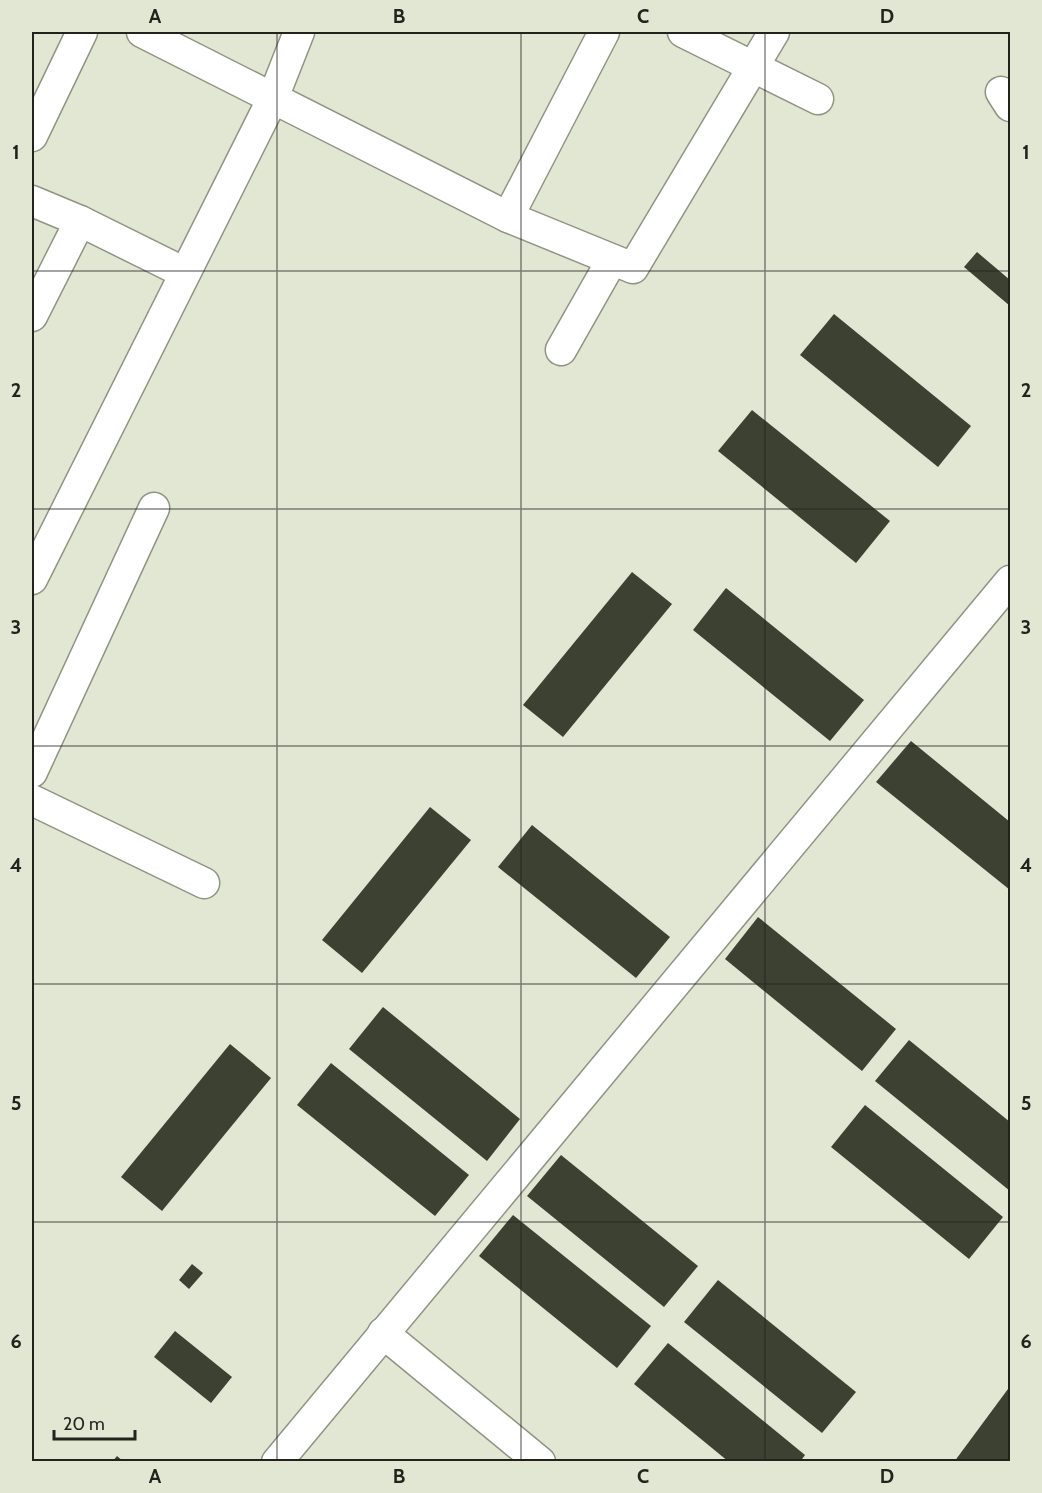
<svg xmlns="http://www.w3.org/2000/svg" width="1042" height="1493" font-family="Cabin,sans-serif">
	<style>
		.building { fill: #3d4132 }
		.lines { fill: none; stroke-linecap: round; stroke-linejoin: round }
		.minor-casing { stroke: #909483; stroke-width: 33 }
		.minor { stroke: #fff; stroke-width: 30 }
		.grid { fill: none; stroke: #22231d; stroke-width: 1.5; stroke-opacity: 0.55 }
		.neatline { fill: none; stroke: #22231d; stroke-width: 2 }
		.grid-label { font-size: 20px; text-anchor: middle; font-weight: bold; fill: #22231d }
	</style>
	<rect width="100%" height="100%" fill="#e2e7d4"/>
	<g class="building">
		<path d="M977 252 1010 280V306L964 267Z"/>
		<path d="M834 314 971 426 938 467 800 355Z"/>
		<path d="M752 410 890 521 856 563 718 451Z"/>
		<path d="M632 572 672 604 563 737 523 705Z"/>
		<path d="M726 588 864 700 830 741 693 630Z"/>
		<path d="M911 741 1010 822V890L876 782Z"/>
		<path d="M430 807 471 840 362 973 322 940Z"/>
		<path d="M532 825 670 937 636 978 498 867Z"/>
		<path d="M758 917 896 1029 862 1071 725 959Z"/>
		<path d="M383 1007 520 1119 487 1161 349 1049Z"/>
		<path d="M909 1040 1010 1122V1191L875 1081Z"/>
		<path d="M230 1044 271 1078 162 1211 121 1177Z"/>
		<path d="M331 1063 469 1175 435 1216 297 1105Z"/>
		<path d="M865 1105 1003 1217 969 1259 831 1147Z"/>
		<path d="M561 1155 698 1266 664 1307 527 1196Z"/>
		<path d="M513 1215 651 1326 617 1368 479 1256Z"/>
		<path d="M192 1264 203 1273 189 1289 179 1280Z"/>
		<path d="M718 1280 856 1392 822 1433 684 1322Z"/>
		<path d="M175 1331 232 1377 211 1403 154 1357Z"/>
		<path d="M668 1343 805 1455 800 1462H729L634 1384Z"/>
		<path d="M1008 1389 1010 1390V1462H954Z"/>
		<path d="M117 1456 124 1462H112Z"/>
	</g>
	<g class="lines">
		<defs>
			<g id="minor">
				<path d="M142 32 508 217 633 268 774 32"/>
				<path d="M683 32 818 99"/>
				<path d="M1001 92 1010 106"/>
				<path d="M32 136 82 32"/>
				<path d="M32 201 80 221 185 273"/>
				<path d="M508 217 604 32"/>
				<path d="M32 316 80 221"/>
				<path d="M561 350 612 260"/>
				<path d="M32 579 273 98 299 32"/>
				<path d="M32 772 154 508"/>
				<path d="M32 800 204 883"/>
				<path d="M383 1333 540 1462"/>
				<path d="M277 1462 1010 581"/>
			</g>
		</defs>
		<use href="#minor" class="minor-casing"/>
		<use href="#minor" class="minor"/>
	</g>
	<path class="grid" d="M277 32V1462M521 32V1462M765 32V1462M32 271H1010M32 509H1010M32 746H1010M32 984H1010M32 1222H1010"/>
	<rect width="1042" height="1493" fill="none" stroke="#e2e7d4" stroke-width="66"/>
	<path d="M54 1430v9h81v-9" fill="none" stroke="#22231d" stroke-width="3"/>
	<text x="63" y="1430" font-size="18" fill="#22231d" stroke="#e2e7d4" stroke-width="4.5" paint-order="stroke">20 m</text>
	<rect x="33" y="33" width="976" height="1427" class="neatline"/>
	<g class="grid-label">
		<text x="155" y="23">A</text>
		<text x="399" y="23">B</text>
		<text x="643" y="23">C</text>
		<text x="887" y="23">D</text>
		<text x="16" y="159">1</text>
		<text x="1026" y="159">1</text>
		<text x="16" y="397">2</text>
		<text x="1026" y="397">2</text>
		<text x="16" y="634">3</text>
		<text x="1026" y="634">3</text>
		<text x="16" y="872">4</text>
		<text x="1026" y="872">4</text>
		<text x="16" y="1110">5</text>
		<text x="1026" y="1110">5</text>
		<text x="16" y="1348">6</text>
		<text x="1026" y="1348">6</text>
		<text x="155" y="1483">A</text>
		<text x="399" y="1483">B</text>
		<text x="643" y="1483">C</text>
		<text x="887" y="1483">D</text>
	</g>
</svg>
